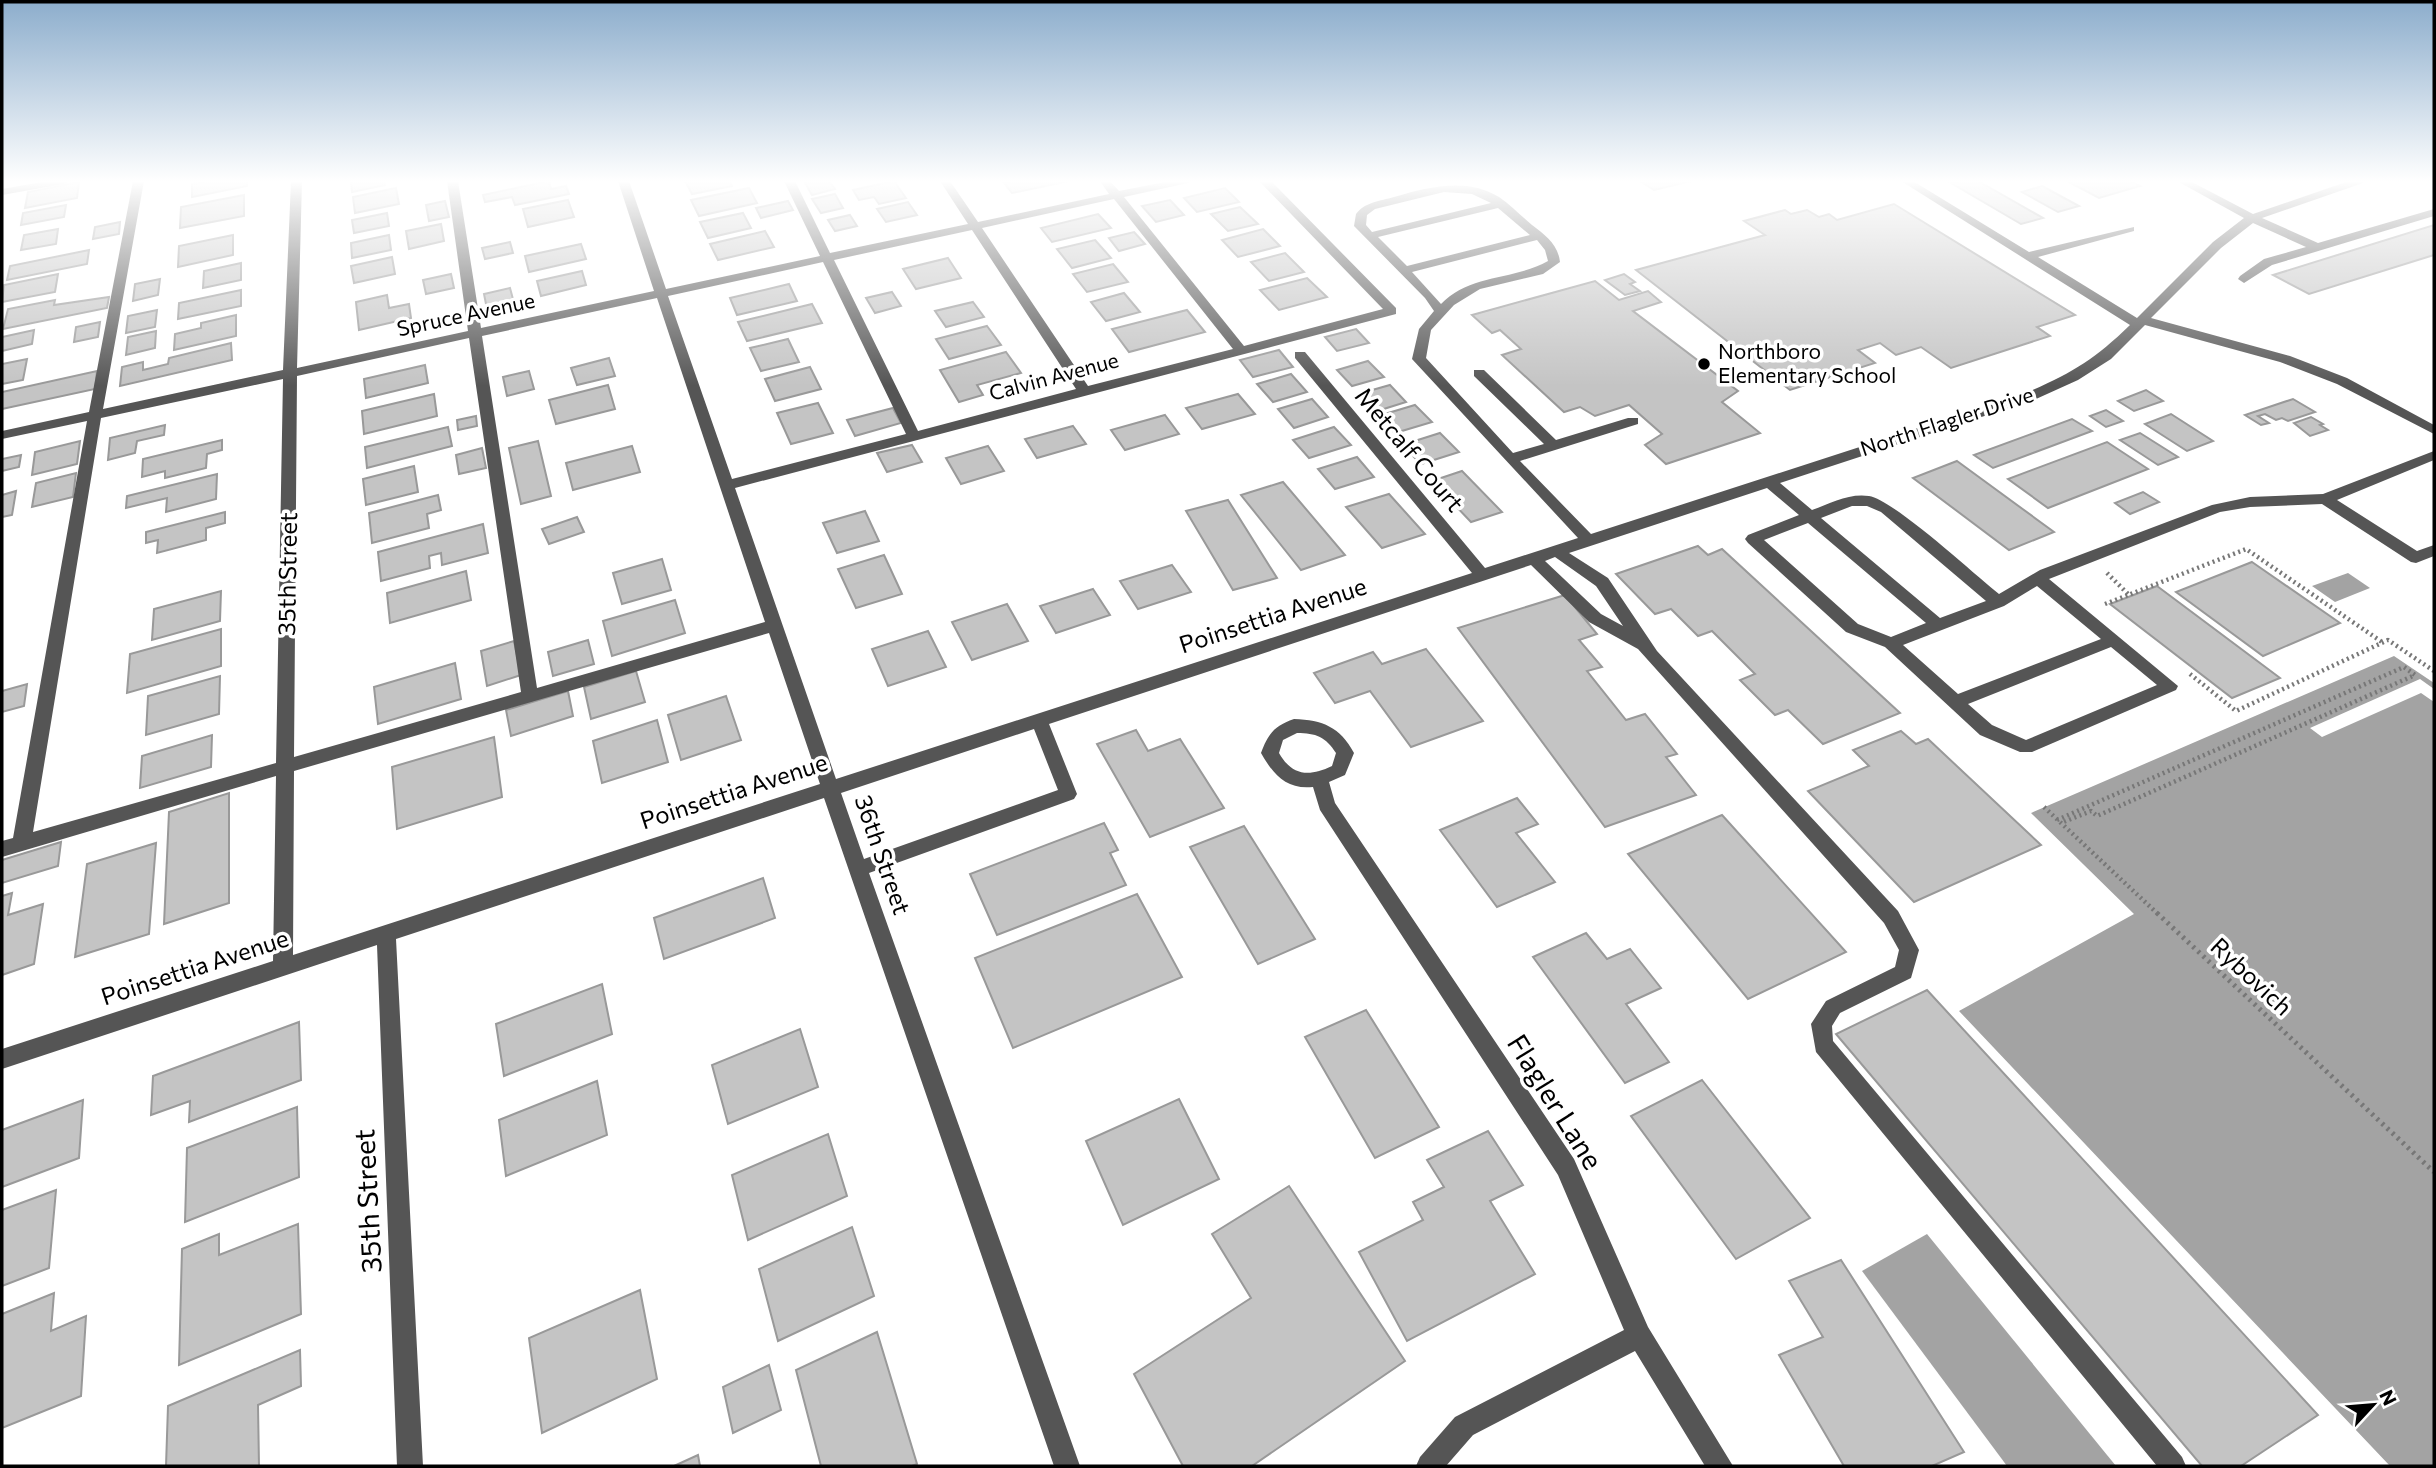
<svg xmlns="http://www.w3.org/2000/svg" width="2436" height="1468" font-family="Commissioner,sans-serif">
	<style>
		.water { fill: #a3a3a3 }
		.pier { fill: #fff }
		.building { fill: #c4c4c4; stroke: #999; stroke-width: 2 }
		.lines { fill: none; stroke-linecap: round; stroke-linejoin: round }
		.path-far1 { stroke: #777; stroke-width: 4.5; stroke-dasharray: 2 3.5; stroke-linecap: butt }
		.path { stroke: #777; stroke-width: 5; stroke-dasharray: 2.5 4.5; stroke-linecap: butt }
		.minor { fill: #555; fill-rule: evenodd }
		.poi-dot { fill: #000; stroke: #fff; stroke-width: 2.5 }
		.labels { text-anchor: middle; stroke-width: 7; stroke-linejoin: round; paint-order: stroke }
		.far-street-label { font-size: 21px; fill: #000; stroke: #fff }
		.far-poi-label { font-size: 21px; fill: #000; stroke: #fff; text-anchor: start }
		.street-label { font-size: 24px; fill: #000; stroke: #fff }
		.near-street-label { font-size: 28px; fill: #000; stroke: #fff }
	</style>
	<rect width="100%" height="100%" fill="#fff"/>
	<g class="water">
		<path d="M2348 573 2370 588 2335 602 2312 586Z"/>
		<path d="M2394 656 2434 683V1466H2390L1959 1011 2134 914 2031 813Z"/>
		<path d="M1927 1234 2116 1466H2007L1862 1271Z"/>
	</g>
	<path class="pier" d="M2420 679 2434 689V702L2421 693 2322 737 2310 728Z"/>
	<g class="building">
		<path d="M210 181H247V186L192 197V184Z"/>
		<path d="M351 181H384L385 185 352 192Z"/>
		<path d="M549 181 551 189 566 186 569 194 515 205 512 197 485 202 483 195Z"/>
		<path d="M685 181H730L732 186 692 194Z"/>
		<path d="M804 181H829L835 189 812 195Z"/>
		<path d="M894 181 906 198 879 204 874 197 859 200 853 190Z"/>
		<path d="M1016 181H1069L1012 193 1004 183Z"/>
		<path d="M1640 181H1691L1654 190Z"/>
		<path d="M1962 181H1978L2043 218 2021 224 1951 183Z"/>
		<path d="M2067 181H2130L2140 186 2099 198Z"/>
		<path d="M79 182 77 198 25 208 28 192Z"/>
		<path d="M2042 186 2079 206 2058 212 2022 192Z"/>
		<path d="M396 188 399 204 355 213 353 197Z"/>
		<path d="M749 188 757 203 699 216 691 200Z"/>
		<path d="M1225 188 1239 202 1197 212 1184 198Z"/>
		<path d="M835 194 843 208 821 213 812 199Z"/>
		<path d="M244 195V216L180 228 181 207Z"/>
		<path d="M568 200 574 217 528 227 523 209Z"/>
		<path d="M1170 200 1184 215 1156 222 1142 206Z"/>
		<path d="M445 201 449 217 429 221 426 205Z"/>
		<path d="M788 201 793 210 761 218 756 208Z"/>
		<path d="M908 202 917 215 886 222 877 209Z"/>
		<path d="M1894 204 2075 315 2037 327 2050 336 1951 368 1921 347 1896 355 1880 343 1858 350 1875 363 1790 390 1636 270 1765 235 1744 221 1785 210 1791 214 1807 210 1819 217 1829 214 1837 220Z"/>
		<path d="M66 205 64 217 21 225 23 213Z"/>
		<path d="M1240 207 1258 224 1228 231 1211 214Z"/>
		<path d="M387 213 389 226 354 233 352 220Z"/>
		<path d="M743 213 751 228 708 238 700 222Z"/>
		<path d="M1098 214 1111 228 1052 242 1041 228Z"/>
		<path d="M850 215 857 226 835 231 828 220Z"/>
		<path d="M120 222 119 234 93 239 95 227Z"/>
		<path d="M441 224 444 241 409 249 406 231Z"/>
		<path d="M2434 225V255L2309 294 2273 275Z"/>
		<path d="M58 229 56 244 21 250 24 235Z"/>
		<path d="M1263 229 1280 246 1238 257 1222 240Z"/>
		<path d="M765 231 774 247 718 260 710 244Z"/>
		<path d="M1134 232 1145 244 1119 251 1109 238Z"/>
		<path d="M233 235V255L178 267 179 246Z"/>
		<path d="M389 235 391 250 352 258 351 243Z"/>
		<path d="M1095 240 1111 258 1072 268 1057 249Z"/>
		<path d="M510 242 513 253 485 259 482 248Z"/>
		<path d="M581 244 586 259 529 272 525 256Z"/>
		<path d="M89 250 87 264 7 280 10 266Z"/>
		<path d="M1285 253 1304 272 1269 281 1251 262Z"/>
		<path d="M392 257 395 274 354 283 351 266Z"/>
		<path d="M948 258 961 278 916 289 903 269Z"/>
		<path d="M241 263V280L203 288 204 271Z"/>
		<path d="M1113 264 1128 282 1087 292 1073 274Z"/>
		<path d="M582 271 586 285 541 296 537 281Z"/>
		<path d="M58 274 55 292 2 302 4 285Z"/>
		<path d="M451 274 454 288 426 294 423 280Z"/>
		<path d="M1624 274 1635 282 1630 284 1640 291 1625 295 1605 280Z"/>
		<path d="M1307 278 1327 297 1279 310 1260 290Z"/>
		<path d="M160 279 158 295 133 301 135 284Z"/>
		<path d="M1595 281 1619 300 1648 291 1661 302 1633 311 1738 391 1722 402 1760 433 1666 464 1645 445 1662 434 1629 405 1595 416 1580 407 1564 412 1502 355 1521 349 1500 330 1492 333 1472 315Z"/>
		<path d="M789 284 797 301 737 315 730 298Z"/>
		<path d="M510 288 514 303 487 309 484 294Z"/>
		<path d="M241 290V306L178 319 179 303Z"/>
		<path d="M892 292 901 306 875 313 866 298Z"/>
		<path d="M1124 293 1140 312 1106 321 1091 302Z"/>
		<path d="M387 295 389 308 409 304 411 318 359 330 356 302Z"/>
		<path d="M109 297 107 308 3 329 8 309 55 300 54 305Z"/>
		<path d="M973 302 984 317 946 327 935 311Z"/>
		<path d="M812 304 822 323 747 341 738 322Z"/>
		<path d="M157 310 155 327 126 333 128 316Z"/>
		<path d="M1187 310 1205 332 1129 352 1112 329Z"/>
		<path d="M236 315V336L174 350 175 334 201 328V323Z"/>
		<path d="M100 322 98 337 74 342 76 327Z"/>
		<path d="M987 326 1001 345 949 359 936 339Z"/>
		<path d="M1356 329 1369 343 1337 351 1325 337Z"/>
		<path d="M34 330 32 344 2 351V337Z"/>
		<path d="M156 331 155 348 126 355 128 337Z"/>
		<path d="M788 339 799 362 761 371 750 348Z"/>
		<path d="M231 343 232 360 120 386 122 367 143 362V370L168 364 169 358Z"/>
		<path d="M1279 350 1293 367 1253 377 1240 360Z"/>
		<path d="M1006 352 1021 373 977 385 983 395 959 402 940 370Z"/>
		<path d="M609 358 615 376 577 385 571 368Z"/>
		<path d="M27 359 23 380 2 384V364Z"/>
		<path d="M1368 361 1384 377 1352 386 1337 370Z"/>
		<path d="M425 365 428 383 366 398 364 379Z"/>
		<path d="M810 367 821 389 775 401 765 379Z"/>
		<path d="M97 371 95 389 2 409V392Z"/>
		<path d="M529 371 534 389 507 396 503 377Z"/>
		<path d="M1291 374 1307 392 1273 402 1257 384Z"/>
		<path d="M608 385 615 409 556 424 549 400Z"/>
		<path d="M1390 385 1406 402 1374 412 1358 394Z"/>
		<path d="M2146 390 2163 401 2134 411 2118 401Z"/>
		<path d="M434 394 437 416 364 434 362 411Z"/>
		<path d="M1238 394 1255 414 1202 429 1186 408Z"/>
		<path d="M1312 399 1328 417 1294 428 1278 409Z"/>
		<path d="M2293 399 2315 412 2288 421 2282 418 2276 420 2265 414 2258 416 2269 423 2261 425 2245 415Z"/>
		<path d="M818 403 833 433 791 444 777 413Z"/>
		<path d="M1415 405 1432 422 1395 433 1378 416Z"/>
		<path d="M893 408 901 423 855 436 847 420Z"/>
		<path d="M2106 410 2123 421 2106 427 2090 416Z"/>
		<path d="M2171 414 2213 441 2187 451 2145 424Z"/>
		<path d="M1165 415 1179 434 1125 450 1111 430Z"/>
		<path d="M476 416 477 426 458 430 457 420Z"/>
		<path d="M2311 417 2323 424 2320 425 2328 430 2310 436 2294 423Z"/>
		<path d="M2072 419 2092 431 1993 468 1974 455Z"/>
		<path d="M165 425 164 435 137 441 135 453 108 460 110 438Z"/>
		<path d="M1073 426 1086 444 1037 458 1025 439Z"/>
		<path d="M448 427 452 446 367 468 365 447Z"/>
		<path d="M1334 427 1351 445 1309 458 1293 440Z"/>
		<path d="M1440 433 1459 452 1421 464 1402 445Z"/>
		<path d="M2140 433 2178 457 2158 465 2120 440Z"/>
		<path d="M222 440V450L207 454 206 468 165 478V471L142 477 143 459Z"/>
		<path d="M80 441 77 464 32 475 35 452Z"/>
		<path d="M538 441 551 496 521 504 509 448Z"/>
		<path d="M2107 442 2148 469 2048 508 2008 479Z"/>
		<path d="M912 445 922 462 887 472 877 453Z"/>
		<path d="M632 446 640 472 573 490 566 463Z"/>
		<path d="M988 446 1004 471 961 484 946 458Z"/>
		<path d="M482 448 486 468 459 474 456 455Z"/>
		<path d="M21 455 19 467 2 471V459Z"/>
		<path d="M1357 457 1374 477 1335 489 1318 469Z"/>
		<path d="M1957 461 2054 532 2009 550 1913 478Z"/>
		<path d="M414 466 418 492 366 505 363 479Z"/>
		<path d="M1462 471 1502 512 1471 522 1432 481Z"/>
		<path d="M76 473 73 497 32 507 36 483Z"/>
		<path d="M217 474 216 499 166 512 167 498 126 508 127 496Z"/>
		<path d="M1283 482 1345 555 1301 570 1241 495Z"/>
		<path d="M16 491 12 515 2 517V495Z"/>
		<path d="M2143 492 2159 502 2130 514 2115 503Z"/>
		<path d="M1389 494 1425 534 1382 548 1346 507Z"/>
		<path d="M438 495 441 510 427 514 429 528 372 543 369 513Z"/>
		<path d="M1228 500 1277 578 1233 590 1186 511Z"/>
		<path d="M865 511 879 541 837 553 823 523Z"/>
		<path d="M225 512V523L206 528V540L157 553 158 540 146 543V532Z"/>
		<path d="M577 517 584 532 549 544 542 529Z"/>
		<path d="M483 524 488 553 442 565 441 553 429 556 430 568 381 581 378 552Z"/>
		<path d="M1698 546 1708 555 1722 549 1900 713 1823 744 1788 710 1775 715 1740 680 1755 674 1712 631 1698 636 1671 609 1655 614 1616 574Z"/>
		<path d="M884 555 902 594 856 608 838 569Z"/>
		<path d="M662 559 671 590 622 604 613 573Z"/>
		<path d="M2252 562 2340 623 2263 656 2176 592Z"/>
		<path d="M1172 565 1191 592 1138 609 1120 581Z"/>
		<path d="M466 571 471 600 390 623 387 593Z"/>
		<path d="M2157 586 2280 678 2232 698 2110 604Z"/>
		<path d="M1093 589 1110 615 1056 633 1040 606Z"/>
		<path d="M221 591 220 621 152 640 154 609Z"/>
		<path d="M1565 595 1597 634 1579 640 1602 667 1587 671 1626 720 1645 714 1677 754 1666 757 1696 795 1605 827 1458 628Z"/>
		<path d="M675 600 685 633 612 656 603 621Z"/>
		<path d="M1007 604 1028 641 972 660 952 622Z"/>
		<path d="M221 629V666L127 693 130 654Z"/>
		<path d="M928 631 946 667 888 686 872 649Z"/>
		<path d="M588 640 594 664 553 676 548 652Z"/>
		<path d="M514 641 521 675 487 686 481 651Z"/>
		<path d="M1426 649 1483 721 1411 747 1370 691 1335 703 1314 673 1373 652 1382 664Z"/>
		<path d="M455 663 461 699 378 724 374 687Z"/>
		<path d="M636 671 645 702 591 719 584 687Z"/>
		<path d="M220 676 219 714 146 735 148 696Z"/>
		<path d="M27 684 24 706 2 712V691Z"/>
		<path d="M568 691 573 716 511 736 506 710Z"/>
		<path d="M726 696 741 740 681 760 668 715Z"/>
		<path d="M657 720 668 762 602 783 593 741Z"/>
		<path d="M1136 730 1148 751 1180 739 1224 808 1150 837 1097 744Z"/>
		<path d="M1901 731 1916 744 1928 739 2041 845 1914 902 1808 791 1869 766 1853 750Z"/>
		<path d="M212 735 211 767 140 788 142 756Z"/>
		<path d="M494 737 502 797 397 829 392 767Z"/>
		<path d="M229 793V903L164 924 169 812Z"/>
		<path d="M1517 798 1538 824 1516 833 1555 882 1497 907 1440 830Z"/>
		<path d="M1722 815 1846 952 1748 999 1628 854Z"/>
		<path d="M1104 823 1118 850 1110 853 1126 885 997 935 970 874Z"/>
		<path d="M1244 826 1315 939 1258 964 1190 847Z"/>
		<path d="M61 842 58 866 2 883V860Z"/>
		<path d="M156 843 149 934 75 957 87 864Z"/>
		<path d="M763 878 775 918 664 959 654 918Z"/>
		<path d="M12 893 8 915 43 904 34 964 2 975V896Z"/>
		<path d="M1137 894 1182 977 1013 1048 975 958Z"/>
		<path d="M1586 933 1607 959 1630 949 1661 988 1626 1004 1669 1062 1625 1083 1533 957Z"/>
		<path d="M602 984 612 1034 504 1076 496 1024Z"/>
		<path d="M1927 990 2318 1415 2241 1466H2202L1836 1034Z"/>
		<path d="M1366 1010 1439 1127 1375 1158 1305 1037Z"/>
		<path d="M299 1022 301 1080 189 1122 190 1101 151 1115 153 1076Z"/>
		<path d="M800 1029 818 1087 728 1124 712 1065Z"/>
		<path d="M1702 1080 1810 1218 1736 1259 1631 1116Z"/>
		<path d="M597 1081 607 1135 506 1176 499 1120Z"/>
		<path d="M1179 1099 1219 1179 1123 1225 1086 1141Z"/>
		<path d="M83 1100 79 1158 2 1187V1130Z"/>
		<path d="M297 1107 299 1177 185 1222 187 1148Z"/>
		<path d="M1488 1131 1523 1185 1490 1201 1535 1274 1407 1341 1359 1252 1423 1220 1413 1202 1444 1187 1427 1160Z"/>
		<path d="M828 1134 847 1196 748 1240 732 1175Z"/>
		<path d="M1289 1186 1405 1361 1252 1466H1183L1134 1374 1251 1298 1212 1234Z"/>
		<path d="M56 1190 49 1268 2 1286V1210Z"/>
		<path d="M298 1224 301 1314 179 1365 182 1249 219 1234V1255Z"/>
		<path d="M852 1227 874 1296 778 1341 759 1269Z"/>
		<path d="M1841 1260 1964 1452 1932 1466H1844L1779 1355 1823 1337 1789 1281Z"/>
		<path d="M640 1290 657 1379 542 1433 529 1338Z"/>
		<path d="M54 1293 51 1331 86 1316 81 1396 2 1428V1314Z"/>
		<path d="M877 1332 917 1464 912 1466H821L796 1370Z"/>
		<path d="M300 1350 301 1386 258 1405 259 1466H166L168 1406Z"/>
		<path d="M769 1365 781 1410 733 1433 723 1387Z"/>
		<path d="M698 1455 700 1466H674Z"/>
	</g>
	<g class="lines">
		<g class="path-far1">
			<path d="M2107 573 2129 595"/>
			<path d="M2105 604 2246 549 2382 642"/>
			<path d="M2190 674 2236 711 2388 640 2434 671"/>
			<path d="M2044 807 2159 915"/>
			<path d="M2057 820 2404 667 2415 675 2097 816 2091 811 2061 823"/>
		</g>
		<path class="path" d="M2157 913 2434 1172"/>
		<g class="minor">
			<path d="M48 181H70L64 184 2 195V189Z"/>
			<path d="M133 181H144L103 409 283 370 291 181H302L297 368 468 331 447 181H458L481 328 654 291 618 181H629L666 289 820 256 784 181H795L830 253 968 224 940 181H950L978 222 1109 194 1100 181H1110L1119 191 1170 181H1189L1188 183 1124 197 1244 346 1383 309 1259 181H1271L1396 308V314L735 488 836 779 1472 573 1295 358V352H1305L1485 568 1578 538 1412 359 1419 329 1434 311 1425 298 1354 226 1356 214C1365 202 1380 201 1394 197 1428 187 1467 177 1499 197 1511 205 1521 216 1532 225 1545 235 1558 244 1560 262L1543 274 1480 289 1454 305 1431 330 1426 358 1513 453 1544 444 1474 376V370H1484L1556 440 1628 418H1638V424L1520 461 1591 534 2026 393C2072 373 2094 360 2130 325L1901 181H1913L2029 252 2134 227V231L2038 257 2137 318 2213 242 2244 218 2177 181H2190L2253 214 2349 181H2364L2363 183 2262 218 2318 243 2434 209V216L2272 265 2244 283 2238 279 2240 276 2264 259 2306 247 2253 223 2221 248 2151 318 2290 356 2347 378 2434 425V434L2337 384 2280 362 2145 325 2111 359 2078 380 2036 399 1780 483 1812 510C1831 503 1849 493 1869 496 1894 500 1975 575 1999 594L2040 570 2212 505 2250 497 2323 494 2434 451V460L2337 500 2417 551 2434 545V556L2416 563 2411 562 2322 504 2250 507 2220 512 2049 579 2178 686 2176 690 2032 752H2020L1980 735 1885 647 1846 632 1748 543 1745 539 1748 535 1799 515 1767 488 1569 553 1608 578 1657 651 1898 911 1919 950 1911 978 1840 1013 1832 1026 1833 1041 2182 1457 2186 1466H2157L1816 1052 1811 1024 1826 1001 1895 967 1899 950 1884 923 1638 649 1589 622 1531 565 1049 724 1077 794 1074 799 869 873 1080 1466H1054L824 798 396 939 423 1466H397L377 945 2 1069V1049L273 961 276 776 2 857V841L13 838 87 421 2 439V431L89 412ZM1444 192 1472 194 1491 203 1372 232 1366 225 1367 215 1375 209ZM1114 199 1233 349 1088 386 982 228ZM1498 208 1530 235 1407 266 1378 237ZM972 230 1076 389 918 431 834 260ZM1537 240 1545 250 1548 261C1515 280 1469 274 1441 304L1412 272ZM823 262 906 434 732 479 668 296ZM657 298 765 622 537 688 482 336ZM469 338 521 692 294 757 297 376ZM283 379 276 763 33 832 101 418ZM1852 506H1867L1881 512 1986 601 1940 618 1821 518ZM1808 523 1926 623 1891 637 1858 624 1764 540ZM1555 557 1596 586 1623 626 1601 614 1545 561ZM2037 586 2101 639 1958 694 1903 645 2004 606ZM769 633 820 784 293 955 294 771ZM2111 647 2157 685 2026 740 1992 725 1968 704ZM1034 729 1058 790 864 859 841 793Z"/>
			<path d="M1294 719C1323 720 1340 727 1354 753L1345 775 1329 782 1335 803 1574 1159 1648 1327 1733 1466H1705L1635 1351 1473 1435 1446 1466H1416L1420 1457 1455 1417 1624 1330 1558 1175 1320 810 1313 787C1286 790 1273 774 1261 753 1268 734 1274 726 1294 719ZM1297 733C1316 733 1326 737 1336 753L1332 766C1309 777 1292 776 1279 753L1283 740Z"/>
		</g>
	</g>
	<linearGradient id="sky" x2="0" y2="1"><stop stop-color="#8cadcc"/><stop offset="0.47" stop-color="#fff"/><stop offset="1" stop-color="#fff" stop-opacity="0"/></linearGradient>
	<rect width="2436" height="386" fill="url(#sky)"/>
	<circle class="poi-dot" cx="1704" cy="364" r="7"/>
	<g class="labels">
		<g class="far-street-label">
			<text transform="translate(466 315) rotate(-12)" y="7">Spruce Avenue</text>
			<text transform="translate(1054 377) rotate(-15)" y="7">Calvin Avenue</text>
			<text transform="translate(1947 422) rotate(-18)" y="7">North Flagler Drive</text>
		</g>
		<g class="far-poi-label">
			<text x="1718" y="359">Northboro<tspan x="1718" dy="24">Elementary School</tspan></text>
		</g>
		<g class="street-label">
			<text transform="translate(1409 450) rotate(50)" y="8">Metcalf Court</text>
			<text transform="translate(288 574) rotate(-89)" y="8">35th Street</text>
			<text transform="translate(1273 616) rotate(-18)" y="8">Poinsettia Avenue</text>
			<text transform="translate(734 792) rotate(-18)" y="8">Poinsettia Avenue</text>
			<text transform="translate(882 855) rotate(71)" y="8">36th Street</text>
			<text transform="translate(195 968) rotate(-18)" y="8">Poinsettia Avenue</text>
			<text transform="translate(2251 977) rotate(43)" y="8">Rybovich</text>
		</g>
		<g class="near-street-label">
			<text transform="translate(1555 1102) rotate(58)" y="10">Flagler Lane</text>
			<text transform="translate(368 1201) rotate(-93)" y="10">35th Street</text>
		</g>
	</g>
	<rect width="2436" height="1468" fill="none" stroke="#000000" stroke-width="7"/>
	<g transform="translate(2373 1405) rotate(64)" stroke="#ffffff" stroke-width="5" paint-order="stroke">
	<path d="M0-5L12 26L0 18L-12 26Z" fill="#000000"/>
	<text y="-10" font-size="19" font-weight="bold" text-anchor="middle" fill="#000000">N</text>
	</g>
</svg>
